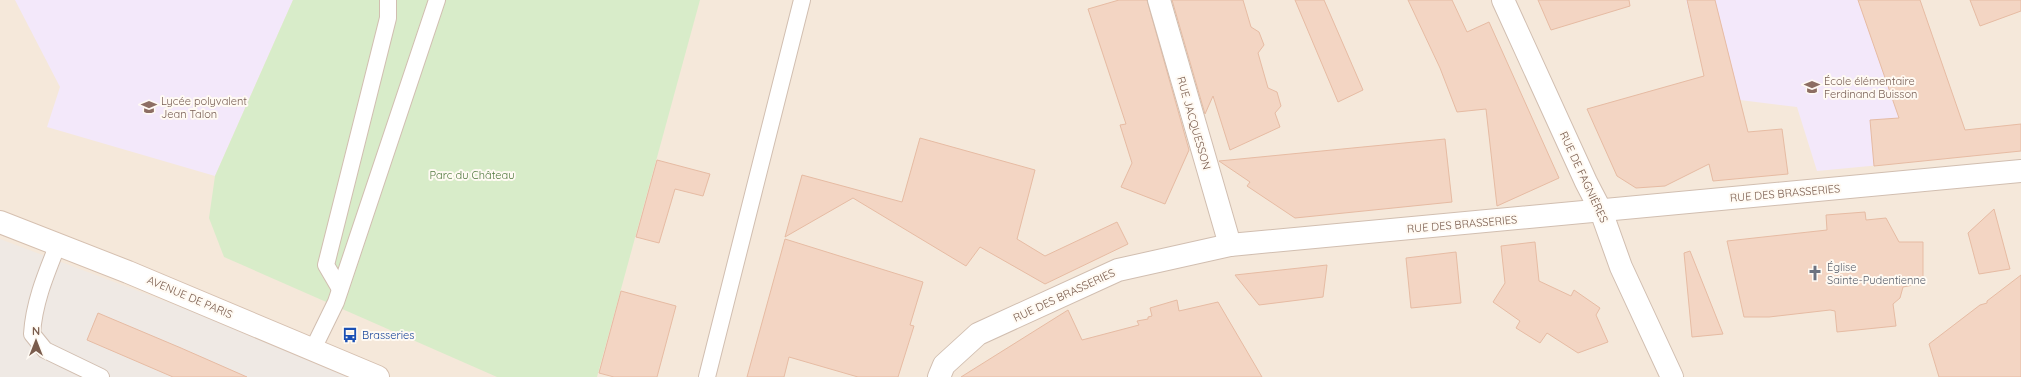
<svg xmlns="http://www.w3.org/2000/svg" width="2021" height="377" font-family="Quicksand,sans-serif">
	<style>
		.residential { fill: #f5e8da }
		.industrial { fill: #efe9e4 }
		.education { fill: #f3e8fa }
		.green { fill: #d8ecc9 }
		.building { fill: #f3d5c3; stroke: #e6bba3 }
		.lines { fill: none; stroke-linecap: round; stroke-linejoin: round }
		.service-casing { stroke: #d1beb0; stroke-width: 18 }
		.minor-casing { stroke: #d1beb0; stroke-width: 24 }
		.secondary-casing { stroke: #d6c0b0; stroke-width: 24 }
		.service { stroke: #fff; stroke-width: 16 }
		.minor { stroke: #fff; stroke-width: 22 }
		.secondary { stroke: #fff; stroke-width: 22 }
		.labels { text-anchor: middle; stroke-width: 4; stroke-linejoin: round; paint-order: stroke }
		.education-label { font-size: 11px; fill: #785e54; stroke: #fffaf3; text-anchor: start }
		.street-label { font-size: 11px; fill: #7a5c4d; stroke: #fffaf3 }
		.park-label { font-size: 11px; fill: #537a41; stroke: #fffaf3 }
		.worship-label { font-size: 11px; fill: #5b616d; stroke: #fffaf3; text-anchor: start }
		.transit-label { font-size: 11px; fill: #164399; stroke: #fffaf3; text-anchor: start }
	</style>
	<rect width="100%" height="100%" fill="#fdf6ec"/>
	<rect class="residential" x="0" y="0" width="2021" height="377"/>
	<path class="industrial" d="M0 239 367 377H0Z"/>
	<g class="education">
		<path d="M15 0H293L215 176 47 127 60 87Z"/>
		<path d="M1686 0H1887L1944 159 1817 171 1797 107 1740 100 1712 107Z"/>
	</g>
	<path class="green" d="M293 0H700L597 377H497L224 257 209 218 215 176Z"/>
	<g class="building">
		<path d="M1119 0H1147L1189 150 1165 204 1121 187 1132 163 1120 125 1126 124 1088 9Z"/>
		<path d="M1172 0H1243L1251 27 1259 32 1264 45 1258 53 1268 88 1277 92 1281 106 1275 113 1280 127 1230 150 1213 96 1205 114Z"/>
		<path d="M1295 0H1324L1363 90 1338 102Z"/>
		<path d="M1408 0H1452L1467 32 1489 22 1559 178 1497 206 1486 109 1457 112 1440 68Z"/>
		<path d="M1538 0H1629L1630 6 1551 30Z"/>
		<path d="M1687 0H1715L1748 132 1782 129 1788 174 1713 181 1709 164 1665 186 1636 188 1617 176 1587 109 1704 76Z"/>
		<path d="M1858 0H1920L1965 130 2021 124V151L1874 166 1870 120 1899 118Z"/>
		<path d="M1970 0H2021V11L1980 26Z"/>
		<path d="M920 138 1035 170 1017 239 1045 256 1117 222 1128 244 1045 284 980 247 966 266 853 198 785 237 802 175 902 202Z"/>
		<path d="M1445 139 1452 202 1295 218 1247 186 1250 182 1219 161Z"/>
		<path d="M657 160 710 174 703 196 675 189 659 243 636 237Z"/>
		<path d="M1994 209 2010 269 1979 274 1968 233Z"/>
		<path d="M1865 212 1866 220 1886 218 1899 242H1923V283L1903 287 1900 298 1893 304 1896 326 1837 332 1835 311 1830 310 1769 317H1744L1727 241 1827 230 1826 215Z"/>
		<path d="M785 239 923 282 910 325 914 326 898 377H858L789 357 784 377H747Z"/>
		<path d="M1535 242 1539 281 1571 296 1574 290 1600 308 1596 315 1608 342 1578 353 1547 333 1540 343 1516 328 1520 321 1493 302 1505 283 1501 246Z"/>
		<path d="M1690 251 1723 334 1692 337 1684 253Z"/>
		<path d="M1456 252 1461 303 1411 308 1406 258Z"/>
		<path d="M1327 265 1323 297 1259 305 1235 275Z"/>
		<path d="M2021 275V377H1939L1929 344 1980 305 1987 303V301Z"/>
		<path d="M621 291 676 306 657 377H614L599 373Z"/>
		<path d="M1177 300 1179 311 1218 302 1262 377H961L1068 310 1082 340 1139 325 1137 321 1148 319V317L1152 316 1150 308Z"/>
		<path d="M98 313 181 348 247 377H173L87 340Z"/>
	</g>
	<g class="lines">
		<defs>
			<g id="service">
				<path d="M58 244C46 274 34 302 32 334L45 350 101 377"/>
				<path d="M340 289 326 265 388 18V0"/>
				<path d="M313 349 336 302 437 0"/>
				<path d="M707 377 802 0"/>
			</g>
			<g id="minor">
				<path d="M1159 0 1230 245"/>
				<path d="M1503 0 1586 182 1601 211 1621 267 1672 377"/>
				<path d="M939 377 944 365 978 334 1118 270 1230 245 2021 171"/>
			</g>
			<path id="secondary" d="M0 222 128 272 378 377"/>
		</defs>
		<use href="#service" class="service-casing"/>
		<use href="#minor" class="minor-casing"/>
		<use href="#secondary" class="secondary-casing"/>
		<use href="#service" class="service"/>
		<use href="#minor" class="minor"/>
		<use href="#secondary" class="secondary"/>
	</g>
	<defs>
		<symbol id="school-bare" viewBox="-9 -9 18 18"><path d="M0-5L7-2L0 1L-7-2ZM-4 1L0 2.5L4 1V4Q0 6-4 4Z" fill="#8d6e63" stroke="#fffaf3" stroke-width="2.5" paint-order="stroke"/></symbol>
		<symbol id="church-bare" viewBox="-9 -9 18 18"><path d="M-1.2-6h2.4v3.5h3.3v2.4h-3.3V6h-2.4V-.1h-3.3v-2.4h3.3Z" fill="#6b7280" stroke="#fffaf3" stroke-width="2.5" paint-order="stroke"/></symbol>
		<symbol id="bus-bare" viewBox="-9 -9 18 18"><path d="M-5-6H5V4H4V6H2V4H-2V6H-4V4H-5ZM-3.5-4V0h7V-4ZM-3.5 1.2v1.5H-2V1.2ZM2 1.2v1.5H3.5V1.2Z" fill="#1a4fb4" stroke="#fffaf3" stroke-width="2.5" paint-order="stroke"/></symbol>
	</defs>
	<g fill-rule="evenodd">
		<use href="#school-bare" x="1801" y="76" width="22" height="22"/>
		<use href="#school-bare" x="138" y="96" width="22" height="22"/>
		<use href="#church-bare" x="1804" y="262" width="22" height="22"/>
		<use href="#bus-bare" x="339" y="324" width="22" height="22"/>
	</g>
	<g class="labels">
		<g class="education-label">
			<text x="1824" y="85">École élémentaire<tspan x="1824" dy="13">Ferdinand Buisson</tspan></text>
			<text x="161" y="105">Lycée polyvalent<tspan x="161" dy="13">Jean Talon</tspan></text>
		</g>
		<g class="street-label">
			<text transform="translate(1194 123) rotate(74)" y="4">RUE JACQUESSON</text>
			<text transform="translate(1584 177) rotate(65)" y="4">RUE DE FAGNIÈRES</text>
			<text transform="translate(1785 193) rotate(-5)" y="4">RUE DES BRASSERIES</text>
			<text transform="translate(1462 224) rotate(-5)" y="4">RUE DES BRASSERIES</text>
			<text transform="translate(1064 295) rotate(-25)" y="4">RUE DES BRASSERIES</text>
			<text transform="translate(190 297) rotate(23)" y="4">AVENUE DE PARIS</text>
		</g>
		<g class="park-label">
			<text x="472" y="179">Parc du Château</text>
		</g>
		<g class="worship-label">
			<text x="1827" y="271">Église<tspan x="1827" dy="13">Sainte-Pudentienne</tspan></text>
		</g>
		<g class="transit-label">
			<text x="362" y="339">Brasseries</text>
		</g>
	</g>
	<g transform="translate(36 341)" stroke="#fffaf3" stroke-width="3" paint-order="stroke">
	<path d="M0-3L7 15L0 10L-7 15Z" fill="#7a5c4d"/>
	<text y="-6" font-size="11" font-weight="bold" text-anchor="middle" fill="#7a5c4d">N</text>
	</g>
</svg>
